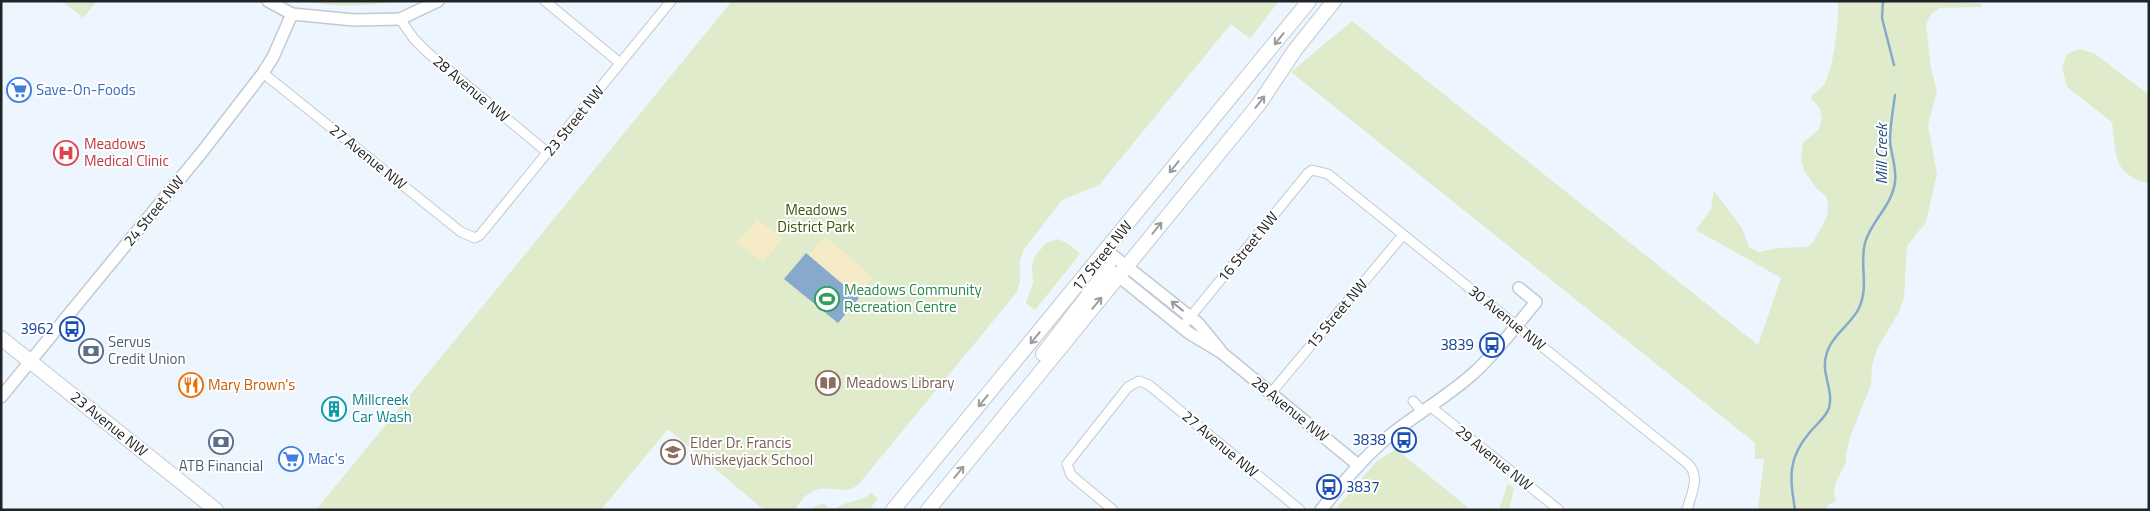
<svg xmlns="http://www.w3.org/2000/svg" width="2150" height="511" font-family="'Titillium Web',sans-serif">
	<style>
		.green { fill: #dfebca }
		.sand { fill: #f5ebc6 }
		.water { fill: #87a9cc }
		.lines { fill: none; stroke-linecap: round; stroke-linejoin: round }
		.stream { stroke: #87a9cc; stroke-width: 2.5 }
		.minor-casing { stroke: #c1cad2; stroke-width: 11 }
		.tertiary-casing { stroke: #c1cad2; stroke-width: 14 }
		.secondary-casing { stroke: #c1cad2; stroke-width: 16 }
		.minor { stroke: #fff; stroke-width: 9 }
		.tertiary { stroke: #fff; stroke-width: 11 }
		.secondary { stroke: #fff; stroke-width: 14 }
		.oneway { stroke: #9b9c9e }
		.labels { text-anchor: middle; stroke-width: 4; stroke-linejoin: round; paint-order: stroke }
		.street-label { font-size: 15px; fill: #202327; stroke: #fff }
		.shop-label { font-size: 15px; fill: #366cbe; stroke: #fff; text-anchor: start }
		.health-label { font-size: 15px; fill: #be3a42; stroke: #fff; text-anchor: start }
		.park-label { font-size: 15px; fill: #40520d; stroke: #fff }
		.leisure-label { font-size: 15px; fill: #27864d; stroke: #fff; text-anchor: start }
		.transit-label { font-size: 15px; fill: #164399; stroke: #fff; text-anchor: end }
		.service-label { font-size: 15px; fill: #4e5e75; stroke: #fff; text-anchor: start }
		.education-label { font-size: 15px; fill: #785e54; stroke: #fff; text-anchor: start }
		.food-label { font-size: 15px; fill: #c56008; stroke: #fff; text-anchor: start }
		.culture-label { font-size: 15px; fill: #0d838f; stroke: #fff; text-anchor: start }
		.water-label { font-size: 16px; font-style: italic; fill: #194c7a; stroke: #fff }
	</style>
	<rect width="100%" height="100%" fill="#edf6ff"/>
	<g class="green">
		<path d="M62 1H97L83 18Z"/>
		<path d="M308 1H395C372 6 330 8 308 1Z"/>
		<path d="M732 1H1279L1250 39 1231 24 1099 185 1062 200 1023 251 1020 261V281L1017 292 858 485C845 495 830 485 815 490 806 493 800 503 794 510H764L668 429 601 510H316Z"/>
		<path d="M1838 1H1949L1981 4 1982 7 1940 8 1931 14 1926 24 1931 68 1937 91 1928 125 1937 174 1926 222 1907 246 1904 298 1899 312 1877 349 1872 366 1871 385 1850 437 1846 455V463L1836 482 1834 493 1836 501 1828 505 1826 510H1758L1764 459H1755V443L1291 72 1352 21 1758 345 1781 278 1696 230 1711 209 1714 191 1742 228 1749 247 1759 252 1778 248 1806 247 1812 244 1827 217 1828 203 1826 196 1816 188 1805 172 1801 160 1803 143 1819 129 1822 118 1819 107 1811 99 1812 95C1816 92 1821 89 1824 85 1834 66 1839 23 1838 1Z"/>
		<path d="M2079 49 2094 53 2149 95V184C2111 173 2117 155 2112 122L2067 87 2062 67 2067 54Z"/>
		<path d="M1058 239 1069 244 1080 254 1035 310 1026 303 1033 283 1032 266 1034 258 1045 244Z"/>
		<path d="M1396 449 1471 510H1335L1376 462Z"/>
		<path d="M1508 483 1514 489 1509 510H1499Z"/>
		<path d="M871 493 878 499 869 510H811L815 506 824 503 828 508H837C846 500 861 503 871 493Z"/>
	</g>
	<g class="sand">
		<path d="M757 219 783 239 763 262 737 243Z"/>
		<path d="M825 236 873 277 856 296 809 256Z"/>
	</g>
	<path class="water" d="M806 253 859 298 838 323 784 279Z"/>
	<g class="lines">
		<g class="stream">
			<path d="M1883 1 1882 18 1894 65"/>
			<path d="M1795 510C1790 477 1787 459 1810 432 1816 425 1826 417 1829 408 1834 390 1821 374 1826 356 1830 337 1849 326 1858 310 1870 287 1859 266 1865 243 1871 221 1892 206 1895 182 1897 169 1891 154 1890 141 1890 126 1893 110 1895 95"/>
		</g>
		<defs>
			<g id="minor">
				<path d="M545 1 620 63"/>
				<path d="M400 19 414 39 427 52 548 153"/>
				<path d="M263 73 461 232 475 238 480 235 671 1"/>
				<path d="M1182 327 1308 173 1312 170 1328 174 1688 464C1701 477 1691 494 1687 510"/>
				<path d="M1271 393 1403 235"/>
				<path d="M1413 401 1422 411"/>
				<path d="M1430 406 1559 510"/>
				<path d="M1113 510 1071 475 1067 464 1128 387 1139 381 1149 385 1300 510"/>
			</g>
			<g id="tertiary">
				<path d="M268 1 292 14 354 20 400 19 438 1"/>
				<path d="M1106 250 1198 323 1220 350"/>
				<path d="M1101 262 1189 333 1222 353 1358 465"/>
				<path d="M1 397 202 152 263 73 273 57 292 14"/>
				<path d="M1321 510C1342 484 1362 459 1388 437 1416 414 1449 396 1476 371 1498 350 1517 325 1536 302L1519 288"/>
			</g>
			<g id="secondary">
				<path d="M1 338 216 510"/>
				<path d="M1043 354 1106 272 1109 262 1106 250"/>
				<path d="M893 510 1309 1"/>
				<path d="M928 510 1259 104 1295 50 1334 1"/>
			</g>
		</defs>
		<use href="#minor" class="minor-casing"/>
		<use href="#tertiary" class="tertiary-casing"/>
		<use href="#secondary" class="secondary-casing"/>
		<use href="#minor" class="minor"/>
		<use href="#tertiary" class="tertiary"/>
		<use href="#secondary" class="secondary"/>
	</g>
	<defs><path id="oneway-shaft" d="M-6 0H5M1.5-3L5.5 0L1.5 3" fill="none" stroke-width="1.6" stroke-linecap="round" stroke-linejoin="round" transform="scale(1.25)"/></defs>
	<g class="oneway">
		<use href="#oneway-shaft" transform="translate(1279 39) rotate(129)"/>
		<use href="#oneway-shaft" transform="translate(1260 102) rotate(-52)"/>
		<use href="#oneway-shaft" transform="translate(1174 167) rotate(129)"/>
		<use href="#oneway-shaft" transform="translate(1157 228) rotate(-51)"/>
		<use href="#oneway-shaft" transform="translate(1097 303) rotate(-51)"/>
		<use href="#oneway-shaft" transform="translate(1177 306) rotate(-142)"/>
		<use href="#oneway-shaft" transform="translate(1035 338) rotate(129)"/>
		<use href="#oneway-shaft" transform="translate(983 401) rotate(129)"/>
		<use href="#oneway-shaft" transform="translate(959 472) rotate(-51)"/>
	</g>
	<defs>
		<symbol id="supermarket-ring" viewBox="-11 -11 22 22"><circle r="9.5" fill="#fff" stroke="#3f7fe0" stroke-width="1.5"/><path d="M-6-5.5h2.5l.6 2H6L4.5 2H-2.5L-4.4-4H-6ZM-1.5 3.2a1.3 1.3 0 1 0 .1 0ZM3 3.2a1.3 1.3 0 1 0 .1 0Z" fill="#3f7fe0"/></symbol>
		<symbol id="hospital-ring" viewBox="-11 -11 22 22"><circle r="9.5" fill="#fff" stroke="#e0444e" stroke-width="1.5"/><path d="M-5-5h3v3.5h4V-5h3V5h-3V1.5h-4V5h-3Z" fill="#e0444e"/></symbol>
		<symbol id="stadium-ring" viewBox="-11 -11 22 22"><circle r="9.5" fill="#fff" stroke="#2e9e5b" stroke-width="1.5"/><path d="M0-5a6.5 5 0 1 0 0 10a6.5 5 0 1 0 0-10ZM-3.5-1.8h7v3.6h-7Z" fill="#2e9e5b"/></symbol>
		<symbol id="bus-ring" viewBox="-11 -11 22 22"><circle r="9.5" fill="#fff" stroke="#1a4fb4" stroke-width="1.5"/><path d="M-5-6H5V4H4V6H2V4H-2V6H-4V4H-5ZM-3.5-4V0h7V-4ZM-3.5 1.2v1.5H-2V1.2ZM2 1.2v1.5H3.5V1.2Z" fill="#1a4fb4"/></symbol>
		<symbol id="bank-ring" viewBox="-11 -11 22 22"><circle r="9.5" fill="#fff" stroke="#5c6f8a" stroke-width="1.5"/><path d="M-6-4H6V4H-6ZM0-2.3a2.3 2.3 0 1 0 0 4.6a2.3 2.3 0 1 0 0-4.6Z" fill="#5c6f8a"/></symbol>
		<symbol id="library-ring" viewBox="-11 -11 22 22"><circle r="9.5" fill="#fff" stroke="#8d6e63" stroke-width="1.5"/><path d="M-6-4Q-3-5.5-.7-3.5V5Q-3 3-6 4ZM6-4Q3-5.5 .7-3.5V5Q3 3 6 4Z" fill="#8d6e63"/></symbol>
		<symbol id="restaurant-ring" viewBox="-11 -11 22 22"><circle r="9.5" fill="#fff" stroke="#e8710a" stroke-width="1.5"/><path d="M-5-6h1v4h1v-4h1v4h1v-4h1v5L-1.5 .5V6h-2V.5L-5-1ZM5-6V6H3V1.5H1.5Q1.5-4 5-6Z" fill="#e8710a"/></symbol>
		<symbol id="building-ring" viewBox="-11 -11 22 22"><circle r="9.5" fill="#fff" stroke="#0f9aa8" stroke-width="1.5"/><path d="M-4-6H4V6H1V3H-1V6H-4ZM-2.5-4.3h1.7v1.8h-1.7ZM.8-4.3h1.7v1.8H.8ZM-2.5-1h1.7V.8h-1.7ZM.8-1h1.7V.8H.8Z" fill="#0f9aa8"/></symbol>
		<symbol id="school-ring" viewBox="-11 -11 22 22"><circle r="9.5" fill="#fff" stroke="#8d6e63" stroke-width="1.5"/><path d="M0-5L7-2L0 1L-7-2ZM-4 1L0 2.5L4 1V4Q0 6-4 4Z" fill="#8d6e63"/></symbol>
	</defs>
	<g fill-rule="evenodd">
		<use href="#supermarket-ring" x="5" y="76" width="28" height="28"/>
		<use href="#hospital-ring" x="52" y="139" width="28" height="28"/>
		<use href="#stadium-ring" x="813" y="285" width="28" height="28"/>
		<use href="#bus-ring" x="58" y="315" width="28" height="28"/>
		<use href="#bus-ring" x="1478" y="331" width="28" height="28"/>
		<use href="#bank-ring" x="77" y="337" width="28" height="28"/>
		<use href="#library-ring" x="814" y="369" width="28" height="28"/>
		<use href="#restaurant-ring" x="177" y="371" width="28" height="28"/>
		<use href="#building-ring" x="320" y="395" width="28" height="28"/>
		<use href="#bus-ring" x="1390" y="426" width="28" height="28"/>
		<use href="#bank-ring" x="207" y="428" width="28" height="28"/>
		<use href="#school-ring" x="659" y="438" width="28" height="28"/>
		<use href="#supermarket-ring" x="277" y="445" width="28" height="28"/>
		<use href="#bus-ring" x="1315" y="473" width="28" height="28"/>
	</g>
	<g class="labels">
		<g class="street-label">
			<text transform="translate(471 89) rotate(40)" y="5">28 Avenue NW</text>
			<text transform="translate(574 121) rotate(-51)" y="5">23 Street NW</text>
			<text transform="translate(368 157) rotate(39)" y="5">27 Avenue NW</text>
			<text transform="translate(154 211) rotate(-51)" y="5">24 Street NW</text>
			<text transform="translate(1248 247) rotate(-51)" y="5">16 Street NW</text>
			<text transform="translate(1102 256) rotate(-51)" y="5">17 Street NW</text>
			<text transform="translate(1337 314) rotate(-50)" y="5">15 Street NW</text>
			<text transform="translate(1507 318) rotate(39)" y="5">30 Avenue NW</text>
			<text transform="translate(1290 409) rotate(39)" y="5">28 Avenue NW</text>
			<text transform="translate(109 424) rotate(39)" y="5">23 Avenue NW</text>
			<text transform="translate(1220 444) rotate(40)" y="5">27 Avenue NW</text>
			<text transform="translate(1494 458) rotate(39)" y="5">29 Avenue NW</text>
		</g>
		<g class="shop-label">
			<text x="36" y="95">Save-On-Foods</text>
			<text x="308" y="464">Mac's</text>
		</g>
		<g class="health-label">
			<text x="84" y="149">Meadows<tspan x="84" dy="17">Medical Clinic</tspan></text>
		</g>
		<g class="park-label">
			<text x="816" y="215">Meadows<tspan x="816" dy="17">District Park</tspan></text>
		</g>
		<g class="leisure-label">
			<text x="844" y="295">Meadows Community<tspan x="844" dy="17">Recreation Centre</tspan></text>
		</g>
		<g class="transit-label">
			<text x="54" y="334">3962</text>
			<text x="1474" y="350">3839</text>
			<text x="1386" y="445">3838</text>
			<text x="1346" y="492" text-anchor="start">3837</text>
		</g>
		<g class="service-label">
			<text x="108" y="347">Servus<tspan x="108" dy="17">Credit Union</tspan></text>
			<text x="221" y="471" text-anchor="middle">ATB Financial</text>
		</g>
		<g class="education-label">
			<text x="846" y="388">Meadows Library</text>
			<text x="690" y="448">Elder Dr. Francis<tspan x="690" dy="17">Whiskeyjack School</tspan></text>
		</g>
		<g class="food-label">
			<text x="208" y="390">Mary Brown's</text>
		</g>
		<g class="culture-label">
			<text x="352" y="405">Millcreek<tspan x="352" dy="17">Car Wash</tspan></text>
		</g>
		<g class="water-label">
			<text transform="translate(1881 154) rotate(-90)" y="6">Mill Creek</text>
		</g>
	</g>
	<rect width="2150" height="511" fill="none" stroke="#202327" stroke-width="5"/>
</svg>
